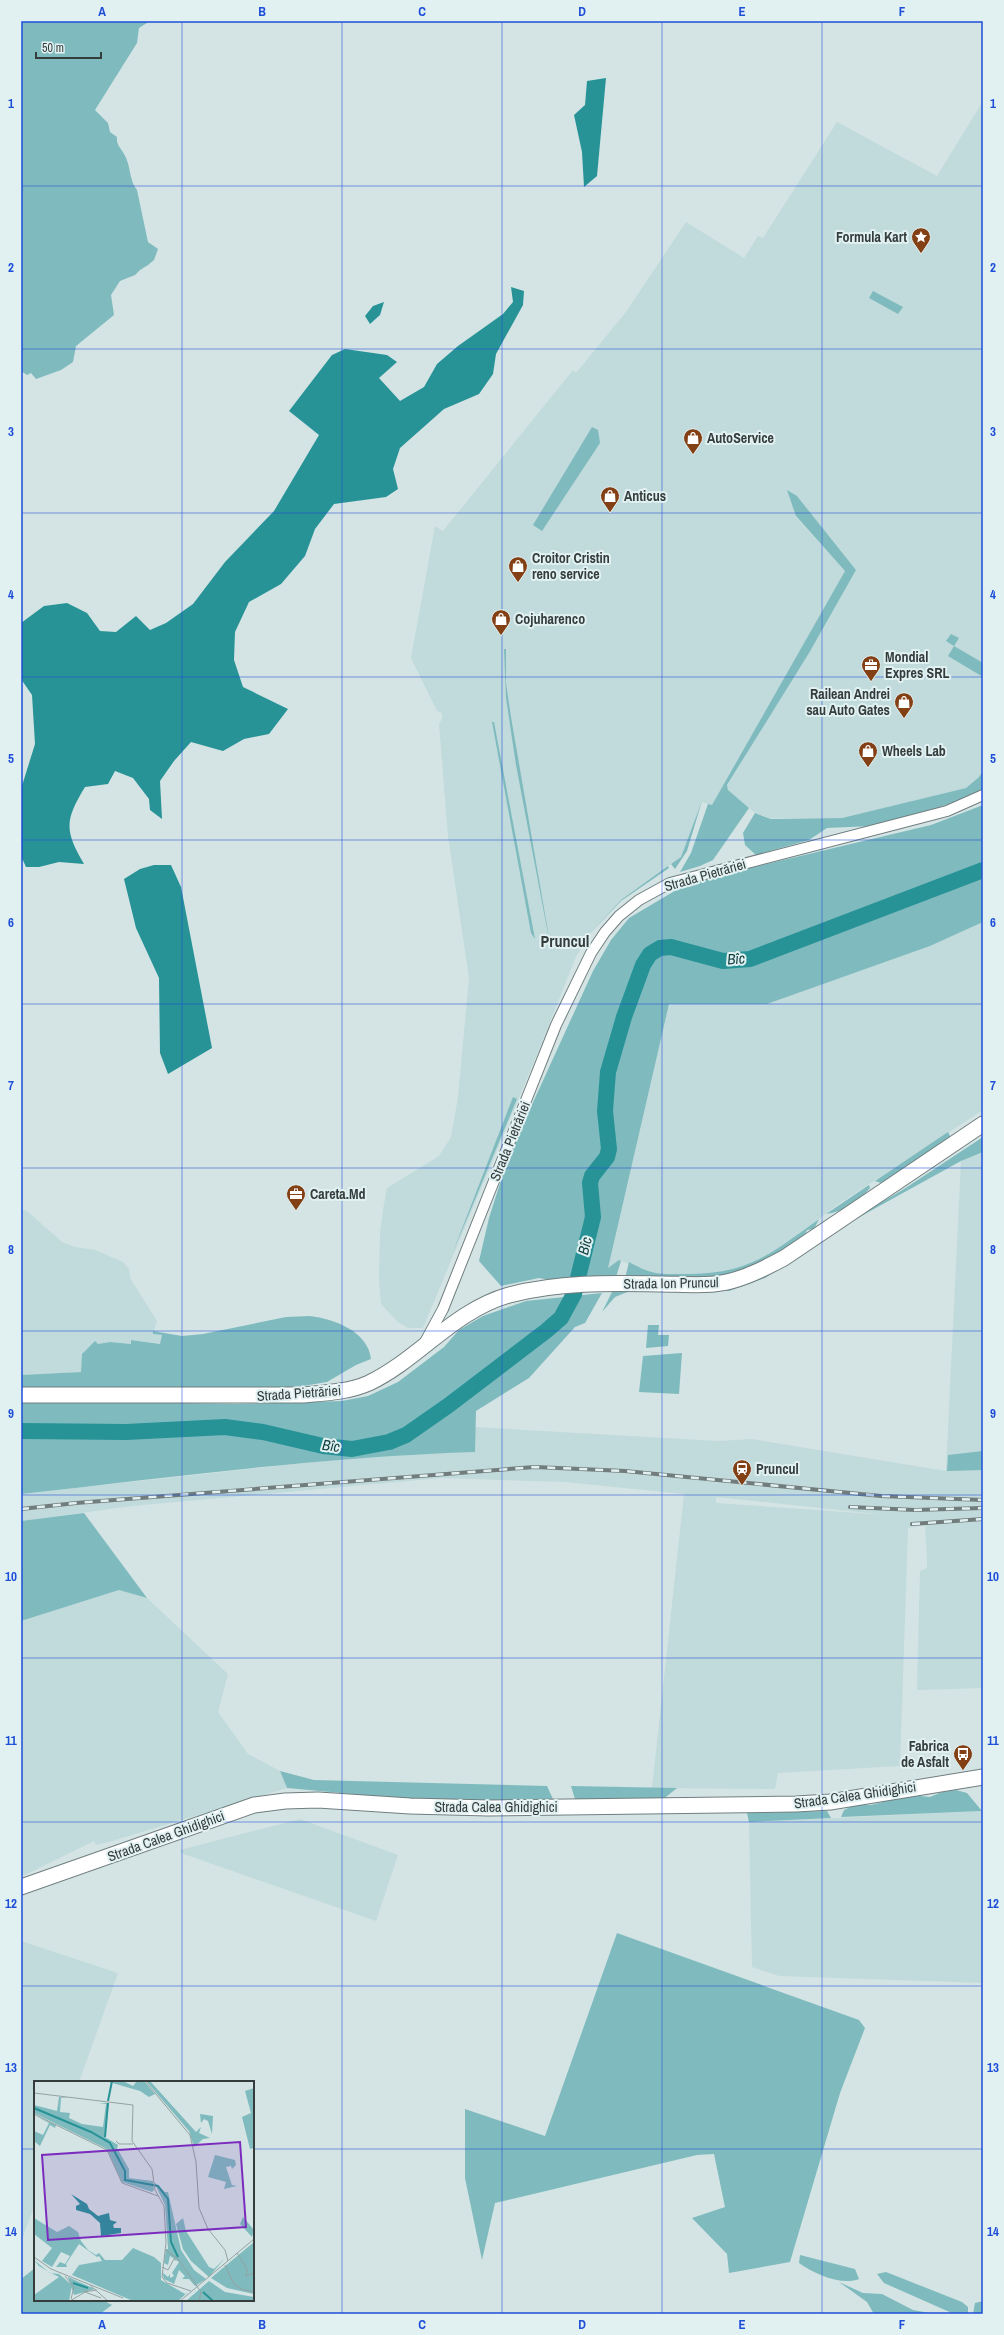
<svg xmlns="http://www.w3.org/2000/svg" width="1004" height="2335" font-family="'Archivo Narrow',sans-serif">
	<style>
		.built { fill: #c1dadb; fill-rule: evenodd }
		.green { fill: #7fbbbe }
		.water { fill: #279397 }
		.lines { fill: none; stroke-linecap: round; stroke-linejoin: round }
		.river { stroke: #279397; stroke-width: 16 }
		.street-casing { stroke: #707e7f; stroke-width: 12 }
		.secondary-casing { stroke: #707e7f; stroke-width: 17 }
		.street { stroke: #fff; stroke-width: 10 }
		.secondary { stroke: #fff; stroke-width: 15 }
		.rail-casing { stroke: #727c7c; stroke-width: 4 }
		.rail { stroke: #e1f1f2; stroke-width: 2.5; stroke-dasharray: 8; stroke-linecap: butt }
		.grid { fill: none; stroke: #1d4ed8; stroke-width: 1; stroke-opacity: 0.55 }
		.labels { text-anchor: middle; stroke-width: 4; stroke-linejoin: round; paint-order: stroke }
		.poi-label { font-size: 14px; font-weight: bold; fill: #353c3c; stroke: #e1f1f2; text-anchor: start }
		.street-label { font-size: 14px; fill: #353c3c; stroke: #e1f1f2 }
		.water-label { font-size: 15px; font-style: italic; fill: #0f3e40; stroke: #e1f1f2 }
		.quarter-label { font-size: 16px; font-weight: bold; fill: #353c3c; stroke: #e1f1f2 }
		.inset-river { fill: none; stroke: #279397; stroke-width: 2 }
		.inset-road { fill: none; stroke: #94a1a1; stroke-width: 1 }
		.view { fill: #7b2cbf; fill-opacity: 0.15; stroke: #7b2cbf; stroke-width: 2 }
		.inset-edge { fill: none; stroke: #353c3c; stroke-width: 2 }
		.neatline { fill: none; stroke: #1d4ed8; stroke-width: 1.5 }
		.grid-label { font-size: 13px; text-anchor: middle; font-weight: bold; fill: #1d4ed8 }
	</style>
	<rect width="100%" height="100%" fill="#d4e4e4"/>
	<g class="built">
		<path d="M983 101V771L979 777 966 788 842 818H770L755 813 728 790 727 786 856 570 797 496 796 517 845 571 712 806 702 802 681 857 621 900 587 937 575 959 543 1040 423 1328H408L398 1322 381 1304 379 1279 380 1232 384 1204 387 1188 439 1156 451 1137 458 1097 469 978 448 836 439 724 442 719V713L437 711 411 658 435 526 443 531 573 370 576 373 626 312 686 222 744 258 758 236 763 238 837 122 937 176Z"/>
		<path d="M983 922V1110L840 1203 775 1251 748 1265 709 1274H654L619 1260 607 1269 669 1004H767L930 946Z"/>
		<path d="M983 1152V1688L917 1690 920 1571 927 1568V1556L925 1525 908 1528 900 1766 778 1773 775 1789 652 1788 684 1494 565 1482 442 1478 132 1506 21 1521V1494L314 1462 407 1454 475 1452V1427L718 1441 752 1439 946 1471 961 1161ZM716 1497 886 1515H887L716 1503Z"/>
		<path d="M21 1209 27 1211 62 1242 75 1247 95 1250 123 1262 129 1269 130 1278 157 1321 153 1334 162 1335 161 1344 132 1340 131 1344 110 1342 98 1344 82 1354V1372L21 1375Z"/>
		<path d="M119 1590 147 1598 228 1674 218 1712 248 1754 280 1771 287 1788 112 1841 96 1845 94 1841 21 1877V1621Z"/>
		<path d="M983 1811V1983L779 1976 752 1967 749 1822Z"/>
		<path d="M300 1819 398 1855 376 1921 181 1853 180 1850Z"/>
		<path d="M21 1941 118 1973 79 2082H35V2204L21 2242Z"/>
	</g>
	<g class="green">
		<path d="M21 21H150L139 28 137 43 95 110 108 123 110 132 117 137C116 145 121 148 124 154 131 165 129 181 137 190L148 242 158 249 154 260 148 265 140 270 135 275 120 281 111 295 114 315 76 346 73 362 61 370 36 379 31 373 27 375 21 371Z"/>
		<path d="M873 291 903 307 898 314 869 298Z"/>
		<path d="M592 427 598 430 600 443 542 531 533 525Z"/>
		<path d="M787 490 797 496 856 570 809 653 727 785 728 790 749 808 713 860 700 866 680 872 691 853 708 804 712 805 845 571 796 516Z"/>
		<path d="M951 634 959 638 954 646 983 663V677L948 656 954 646 946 641Z"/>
		<path d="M504 649H506V683L511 717 552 955 516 765 506 698Z"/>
		<path d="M492 722H494L535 939 531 933Z"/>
		<path d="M983 771V791L924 813 872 826 827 828 809 840 756 855 745 845 743 833 755 813 771 819 842 818 966 788 979 777Z"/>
		<path d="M702 801 687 851 675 869 671 864 681 857Z"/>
		<path d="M983 805V922L930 946 767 1004H669L608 1268 619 1260 621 1261 616 1277 555 1281 539 1278 501 1286 479 1261 489 1218 509 1155 593 971 611 940 629 918 678 889 720 875 931 825Z"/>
		<path d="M668 866 669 868 621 901 587 937 621 900Z"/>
		<path d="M513 1097 517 1099 453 1252Z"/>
		<path d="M948 1132 951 1138 884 1184 875 1181Z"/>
		<path d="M983 1137V1152L961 1161 854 1220 765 1278 729 1291H691L718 1290 853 1219 904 1189Z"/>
		<path d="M869 1185 870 1188C857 1203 845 1211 826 1214Z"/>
		<path d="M819 1219 814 1229 807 1230 802 1240 760 1266 707 1280 625 1278 629 1262C652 1275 659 1274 684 1274 749 1274 769 1255 819 1219Z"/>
		<path d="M635 1289 615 1297 602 1312 612 1292Z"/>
		<path d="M602 1293 585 1323 575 1327 529 1378 476 1411 475 1452C323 1457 172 1477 21 1494V1400L235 1404 342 1401 368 1396 398 1382 444 1347 459 1330 483 1316 526 1301Z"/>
		<path d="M310 1316C334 1319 368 1331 371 1359L356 1365 327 1382 291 1388H21V1375L81 1372 82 1354 95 1341 98 1344 110 1342 131 1344V1340L160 1344 162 1335 153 1334V1331L182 1336 203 1334 286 1317Z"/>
		<path d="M648 1325H659L658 1335H669L668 1346 646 1348Z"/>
		<path d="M682 1353 679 1394 639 1392 643 1356Z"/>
		<path d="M983 1451V1470L947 1471 948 1455Z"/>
		<path d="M84 1513 147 1598 119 1590 21 1621V1521Z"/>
		<path d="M280 1771 314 1780 547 1786 553 1799 505 1802 418 1800 287 1788Z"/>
		<path d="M571 1786 677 1788 661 1801 575 1799Z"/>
		<path d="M956 1790 967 1793 982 1811 841 1817 844 1810 854 1805H871L911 1795 930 1797 942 1792Z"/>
		<path d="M827 1811 831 1818 749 1822 747 1813Z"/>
		<path d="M617 1933 859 2020 865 2028 840 2093 790 2262 729 2273 727 2254 692 2218 725 2207 714 2154 697 2155 495 2203 482 2260 465 2178V2109L545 2136Z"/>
		<path d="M800 2255 855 2269 859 2279C842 2286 814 2274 799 2263Z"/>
		<path d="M35 2268V2300H103L112 2305 100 2314H21V2279Z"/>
		<path d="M886 2272 962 2302 968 2307V2314H954L884 2283 877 2274Z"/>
		<path d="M839 2282 863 2293 882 2294 913 2310 935 2314H874L867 2302Z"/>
		<path d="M983 2301V2314H973L975 2303Z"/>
	</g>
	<g class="water">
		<path d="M606 78 597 176 584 187 582 152 574 115 585 105 587 81Z"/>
		<path d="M511 287 524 291 523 305 496 354 493 374 479 394 444 409 400 448 393 469 398 489 386 497 334 504 315 529 305 556 281 584 249 602 235 632 234 660 243 687 288 709 269 734 244 739 223 751 191 742 174 761 160 781 162 819 150 810 149 799 133 778 115 771 108 784 85 787C65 820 64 830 84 864L59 862 39 867H26L21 856V789L35 744 32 695 21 679V623L44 606 67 603 87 613 100 631 116 632 136 616 150 630 166 623 193 604 225 562 274 511 319 435 289 411 332 355 345 349 387 355 397 362 379 378 400 401 424 387 437 364 458 346 503 314 513 302Z"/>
		<path d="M384 302 380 315 370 324 365 316 373 306Z"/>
		<path d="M154 865H171L181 887 212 1048 168 1074 160 1053 159 978 136 928 124 879 140 869Z"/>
	</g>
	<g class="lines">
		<path class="river" d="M21 1431 126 1432 225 1427 263 1432 323 1446 352 1449 389 1442 406 1435 449 1405 546 1331 561 1318 574 1294 593 1217 590 1183 592 1176 607 1157 609 1149 605 1111 608 1072 624 1017 643 965 650 954 660 948 671 947 723 961 750 959 983 870"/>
		<defs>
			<path id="street" d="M425 1342 443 1309 556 1025 591 953 605 932 619 916 639 900 670 883 947 811 983 795"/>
			<g id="secondary">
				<path d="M21 1395H303C325 1393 349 1392 369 1383 419 1359 453 1311 509 1295 558 1282 609 1283 659 1284 682 1284 709 1287 731 1281 750 1276 767 1267 784 1258L983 1124"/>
				<path d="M21 1887 254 1805 285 1801 318 1800 410 1806 488 1808 796 1804 830 1802 983 1777"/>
			</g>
		</defs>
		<use href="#street" class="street-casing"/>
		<use href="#secondary" class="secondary-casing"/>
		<use href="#street" class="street"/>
		<use href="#secondary" class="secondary"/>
		<defs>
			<g id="rail">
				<path d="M850 1507 915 1510 983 1508"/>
				<path d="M21 1509 76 1503 535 1467 625 1471 881 1496 983 1500"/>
				<path d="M912 1524 983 1519"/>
			</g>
		</defs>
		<use href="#rail" class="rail-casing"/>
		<use href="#rail" class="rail"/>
	</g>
	<path class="grid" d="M182 21V2082M342 21V2314M502 21V2314M662 21V2314M822 21V2314M21 186H983M21 349H983M21 513H983M21 677H983M21 840H983M21 1004H983M21 1168H983M21 1331H983M21 1495H983M21 1658H983M21 1822H983M21 1986H983M21 2149H35M253 2149H983M182 2300V2314"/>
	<defs>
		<symbol id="sight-pin" viewBox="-11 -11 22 30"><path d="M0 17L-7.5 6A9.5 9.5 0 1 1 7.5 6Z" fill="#844015" stroke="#e1f1f2"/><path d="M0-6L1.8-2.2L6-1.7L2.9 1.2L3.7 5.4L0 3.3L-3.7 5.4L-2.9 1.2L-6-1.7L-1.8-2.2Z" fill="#fff"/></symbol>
		<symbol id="shop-pin" viewBox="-11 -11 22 30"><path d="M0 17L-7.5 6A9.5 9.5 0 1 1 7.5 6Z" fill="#844015" stroke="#e1f1f2"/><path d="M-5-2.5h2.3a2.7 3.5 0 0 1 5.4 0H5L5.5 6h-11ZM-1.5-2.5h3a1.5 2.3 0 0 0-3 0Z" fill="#fff"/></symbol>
		<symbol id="office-pin" viewBox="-11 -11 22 30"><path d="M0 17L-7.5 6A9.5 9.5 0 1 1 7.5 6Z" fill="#844015" stroke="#e1f1f2"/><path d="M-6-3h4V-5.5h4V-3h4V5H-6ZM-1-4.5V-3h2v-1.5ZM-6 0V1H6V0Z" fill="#fff"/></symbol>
		<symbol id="station-pin" viewBox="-11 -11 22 30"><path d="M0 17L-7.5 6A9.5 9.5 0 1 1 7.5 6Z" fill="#844015" stroke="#e1f1f2"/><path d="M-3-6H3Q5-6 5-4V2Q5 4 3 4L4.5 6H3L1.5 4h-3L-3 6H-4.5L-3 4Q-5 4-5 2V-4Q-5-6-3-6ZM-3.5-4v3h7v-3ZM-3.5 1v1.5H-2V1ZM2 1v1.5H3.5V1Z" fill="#fff"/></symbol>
		<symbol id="bus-pin" viewBox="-11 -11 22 30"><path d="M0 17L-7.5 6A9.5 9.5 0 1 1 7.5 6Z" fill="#844015" stroke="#e1f1f2"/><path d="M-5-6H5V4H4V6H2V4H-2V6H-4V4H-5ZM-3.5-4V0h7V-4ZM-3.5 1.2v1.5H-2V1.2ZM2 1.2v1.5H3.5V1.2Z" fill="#fff"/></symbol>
	</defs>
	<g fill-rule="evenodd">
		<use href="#sight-pin" x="910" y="226" width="22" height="30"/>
		<use href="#shop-pin" x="682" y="427" width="22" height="30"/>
		<use href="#shop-pin" x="599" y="485" width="22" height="30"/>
		<use href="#shop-pin" x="507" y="555" width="22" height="30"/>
		<use href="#shop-pin" x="490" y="608" width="22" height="30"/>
		<use href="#office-pin" x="860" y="654" width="22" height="30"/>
		<use href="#shop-pin" x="893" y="691" width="22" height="30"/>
		<use href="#shop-pin" x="857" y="740" width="22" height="30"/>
		<use href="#office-pin" x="285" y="1183" width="22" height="30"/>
		<use href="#station-pin" x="731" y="1458" width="22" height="30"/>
		<use href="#bus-pin" x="952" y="1743" width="22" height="30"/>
	</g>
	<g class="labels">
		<g class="poi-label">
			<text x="907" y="242" text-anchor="end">Formula Kart</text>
			<text x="707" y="443">AutoService</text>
			<text x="624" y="501">Anticus</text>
			<text x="532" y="563">Croitor Cristin<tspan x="532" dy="16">reno service</tspan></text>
			<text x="515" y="624">Cojuharenco</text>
			<text x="885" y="662">Mondial<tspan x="885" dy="16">Expres SRL</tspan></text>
			<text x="890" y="699" text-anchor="end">Railean Andrei<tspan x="890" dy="16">sau Auto Gates</tspan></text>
			<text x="882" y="756">Wheels Lab</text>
			<text x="310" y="1199">Careta.Md</text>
			<text x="756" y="1474">Pruncul</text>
			<text x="949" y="1751" text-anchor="end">Fabrica<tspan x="949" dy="16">de Asfalt</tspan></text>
		</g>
		<g class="street-label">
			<text transform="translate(705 875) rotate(-16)" y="5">Strada Pietrăriei</text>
			<text transform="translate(510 1141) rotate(-68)" y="5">Strada Pietrăriei</text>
			<text transform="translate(671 1283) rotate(-1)" y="5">Strada Ion Pruncul</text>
			<text transform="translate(299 1393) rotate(-4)" y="5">Strada Pietrăriei</text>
			<text transform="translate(855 1795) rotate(-8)" y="5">Strada Calea Ghidighici</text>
			<text x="496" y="1812">Strada Calea Ghidighici</text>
			<text transform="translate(166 1836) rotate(-20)" y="5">Strada Calea Ghidighici</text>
		</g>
		<g class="water-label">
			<text transform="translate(736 959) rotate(-3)" y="5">Bîc</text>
			<text transform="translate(585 1246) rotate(-76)" y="5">Bîc</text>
			<text transform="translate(331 1446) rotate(8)" y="5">Bîc</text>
		</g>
		<g class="quarter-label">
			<text x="565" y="947">Pruncul</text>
		</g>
	</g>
	<g transform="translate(34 2081)">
		<rect width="220" height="220" fill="#d4e4e4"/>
		<path d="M89 0 99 5 103 0H110L121 13 115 16 106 10 75 1ZM112 0H116L162 51 167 46 165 52 176 57 169 58 160 66 155 50ZM220 7V67L216 68 208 36 217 32 211 10ZM25 16 36 17H27L26 31 36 32 35 37 48 43 69 46 72 23 65 22H75L71 56 84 64 83 67 95 88V97L119 100 120 109 118 111 88 101 73 68 0 32V24L23 30ZM166 33 179 35 178 53 174 40 170 38 167 42ZM0 34 22 44 21 47 16 44 6 65 0 60V50L9 54 15 42ZM181 74 201 79 202 84 198 88 197 85 192 86 198 104 203 105 190 108 192 101 174 96ZM120 101 131 111H134L147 169 160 189 172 198 161 205 155 198H148L151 195 145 189 140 203 130 198 128 191 134 196 136 193V197L140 195 138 192 145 181 136 175 134 184 130 182 132 168H134L131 124ZM209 136 220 149 218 156 206 143ZM0 137 23 151 35 145 44 151 47 160 54 169 62 174 65 172 71 179H88L99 167 120 176 127 182V199L151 213 154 211 144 220H99L38 194 45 184 68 180 65 175 63 176 45 163 32 183 33 186H22L26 181 31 183 36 175 27 171 18 186 8 180 18 167 0 153ZM149 137 152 150 175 186 180 188 191 177 175 196 157 180 149 168 142 143ZM220 161V213L193 207 177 197ZM0 179 16 192 25 193 38 204 35 220H0V214L25 196 15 191 5 185ZM34 196 61 208 40 214ZM175 200 191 211 220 216V220H152Z" fill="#7fbbbe"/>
		<path d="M37 113 53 123 55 128 64 135 75 132 76 139 83 141 79 144 80 147H87V152L67 155 66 142 56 133 42 129V125L46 123Z" fill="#279397"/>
		<path class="inset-river" d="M74 20 78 0M0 27 57 51 76 62 91 90V99L124 105 134 118 137 161 144 176M71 56 74 22M39 202 54 207M169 211 179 220"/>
		<path class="inset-road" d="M111 0 156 54 162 81 165 127 174 148 191 169 194 180M0 12 99 24 98 60 118 88 121 109 130 125 132 162 128 196 133 202 157 210M0 33 73 69 88 102 124 115M82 60 85 63H99M131 169 144 178 167 211 165 220M203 172 213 188 212 195 220 192M0 176 17 188 89 217M191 184 200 203 207 208 220 211M128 186 134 189 140 178 142 179M31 195 40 206 37 218M56 204 74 220M49 211 63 209M36 220 51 211 67 217M146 220 220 158"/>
		<path class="view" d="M206 61 212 146 14 159 8 74Z"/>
		<rect width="220" height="220" class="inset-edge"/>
	</g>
	<rect width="1004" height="2335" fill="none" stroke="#e1f1f2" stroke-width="44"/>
	<path d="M36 52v6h65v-6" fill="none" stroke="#353c3c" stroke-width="2"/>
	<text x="42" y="52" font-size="12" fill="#353c3c" stroke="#e1f1f2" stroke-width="3" paint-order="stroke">50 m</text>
	<rect x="22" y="22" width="960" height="2291" class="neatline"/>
	<g class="grid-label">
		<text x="102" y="16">A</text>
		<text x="262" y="16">B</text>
		<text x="422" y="16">C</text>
		<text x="582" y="16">D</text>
		<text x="742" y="16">E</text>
		<text x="902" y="16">F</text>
		<text x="11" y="108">1</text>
		<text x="993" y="108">1</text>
		<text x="11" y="272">2</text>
		<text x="993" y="272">2</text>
		<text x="11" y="436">3</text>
		<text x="993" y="436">3</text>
		<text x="11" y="599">4</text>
		<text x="993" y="599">4</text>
		<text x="11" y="763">5</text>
		<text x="993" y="763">5</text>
		<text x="11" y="927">6</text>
		<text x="993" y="927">6</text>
		<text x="11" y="1090">7</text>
		<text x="993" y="1090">7</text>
		<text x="11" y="1254">8</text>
		<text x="993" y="1254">8</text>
		<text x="11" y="1418">9</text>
		<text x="993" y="1418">9</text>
		<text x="11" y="1581">10</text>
		<text x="993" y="1581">10</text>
		<text x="11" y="1745">11</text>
		<text x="993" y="1745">11</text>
		<text x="11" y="1908">12</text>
		<text x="993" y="1908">12</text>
		<text x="11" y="2072">13</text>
		<text x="993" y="2072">13</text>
		<text x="11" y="2236">14</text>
		<text x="993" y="2236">14</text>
		<text x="102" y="2329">A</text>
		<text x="262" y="2329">B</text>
		<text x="422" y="2329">C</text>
		<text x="582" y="2329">D</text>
		<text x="742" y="2329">E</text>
		<text x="902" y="2329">F</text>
	</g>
</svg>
